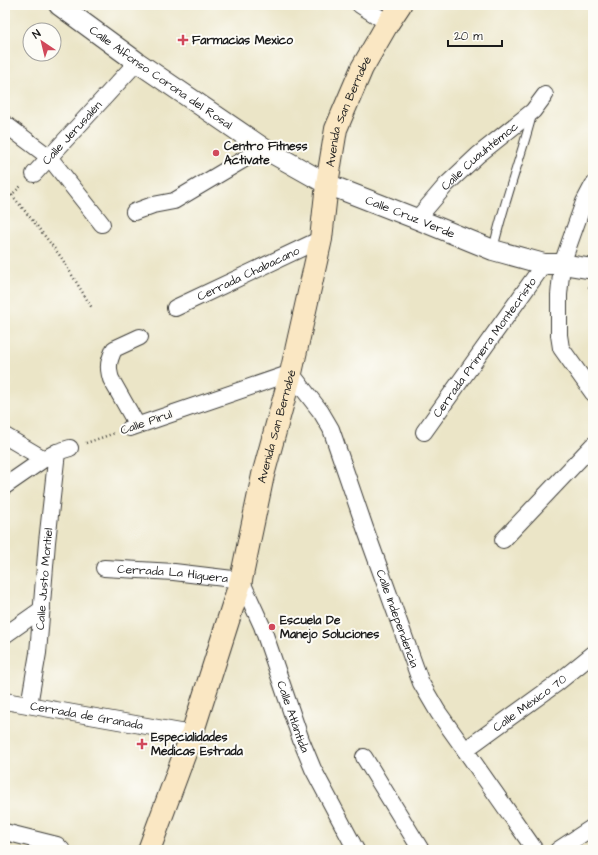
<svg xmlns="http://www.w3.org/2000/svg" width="598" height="855" font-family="'Architects Daughter',sans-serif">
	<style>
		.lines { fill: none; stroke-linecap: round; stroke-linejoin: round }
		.service-casing { stroke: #3b3a36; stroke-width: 10 }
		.minor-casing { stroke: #3b3a36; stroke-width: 18 }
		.tertiary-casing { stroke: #3b3a36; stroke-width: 22 }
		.secondary-casing { stroke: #3b3a36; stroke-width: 24 }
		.path { stroke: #3b3a36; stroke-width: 2.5; stroke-dasharray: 1 3; stroke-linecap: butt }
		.service { stroke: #fff; stroke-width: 8 }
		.minor { stroke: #fff; stroke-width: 16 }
		.tertiary { stroke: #fff; stroke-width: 20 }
		.secondary { stroke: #fae7c3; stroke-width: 22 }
		.poi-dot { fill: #d1495b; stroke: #fdfcf7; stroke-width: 1.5 }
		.labels { text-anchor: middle; stroke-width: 4; stroke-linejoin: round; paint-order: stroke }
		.poi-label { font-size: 12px; font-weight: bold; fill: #1c1c1c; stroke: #fdfcf7; text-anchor: start }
		.street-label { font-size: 12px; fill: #1c1c1c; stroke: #fdfcf7 }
	</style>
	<rect width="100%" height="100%" fill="#fdfcf7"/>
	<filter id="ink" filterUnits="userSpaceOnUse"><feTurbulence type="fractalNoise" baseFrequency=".025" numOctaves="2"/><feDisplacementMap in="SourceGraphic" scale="8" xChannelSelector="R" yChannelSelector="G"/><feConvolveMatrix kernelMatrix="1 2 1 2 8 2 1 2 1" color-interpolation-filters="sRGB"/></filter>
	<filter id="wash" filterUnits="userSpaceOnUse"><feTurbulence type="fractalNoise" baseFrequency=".012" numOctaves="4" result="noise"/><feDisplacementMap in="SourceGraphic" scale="16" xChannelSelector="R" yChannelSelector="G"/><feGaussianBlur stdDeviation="0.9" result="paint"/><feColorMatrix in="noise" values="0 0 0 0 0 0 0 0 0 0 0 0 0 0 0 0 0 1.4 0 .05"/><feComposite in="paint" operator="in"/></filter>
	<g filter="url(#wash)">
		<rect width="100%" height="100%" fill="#ebe5c7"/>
	</g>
	<g filter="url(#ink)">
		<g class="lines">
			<defs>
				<path id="service" d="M493 250C503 204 520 161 532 115"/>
				<g id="minor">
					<path d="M360 5 388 23"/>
					<path d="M5 124 49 157 102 224"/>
					<path id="s1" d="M34 174 137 62"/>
					<path d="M593 185 584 202 562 264 559 295V335L561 348 566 355 593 393"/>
					<path d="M134 212 153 205 174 201 263 148"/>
					<path id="s2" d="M417 219 446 185 478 155 533 111 545 95"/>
					<path id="s3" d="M175 308 321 239"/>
					<path d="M137 425 111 379C107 366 109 361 114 349L140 337"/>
					<path id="s4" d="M130 428 291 373 321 412 331 429 365 528 421 683 438 712 465 750 535 850"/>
					<path id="s5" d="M424 432 544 264"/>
					<path d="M5 436 44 459 57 452 70 448"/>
					<path d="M5 486 44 459"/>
					<path d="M503 540 593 445"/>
					<path id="s6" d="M104 568 174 572 241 580 262 626 301 740 313 769 356 850"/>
					<path d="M5 635 42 609"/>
					<path id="s7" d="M5 701 192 734"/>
					<path id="s8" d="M29 705 38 653 47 542 57 452"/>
					<path id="s9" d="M465 750 556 684 593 654"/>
					<path d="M364 757 421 850"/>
					<path d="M5 832 57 845 62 850"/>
					<path d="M558 850 593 827"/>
				</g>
				<g id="tertiary">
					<path id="s10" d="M59 5 137 62 263 148 327 184 417 219 493 250 544 264H562L593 269"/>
				</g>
				<g id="secondary">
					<path id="s11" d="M149 850 192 734 241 580 263 475 291 373 321 239 327 184 336 129 362 68 388 23 400 5"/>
				</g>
			</defs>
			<use href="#service" class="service-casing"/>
			<use href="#minor" class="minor-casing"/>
			<use href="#tertiary" class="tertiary-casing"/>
			<use href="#secondary" class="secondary-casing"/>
			<g class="path">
				<path d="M12 195 37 226 61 257 92 308"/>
				<path d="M5 201 22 185"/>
				<path d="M589 287 593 300"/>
				<path d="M5 320 9 325"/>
				<path d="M86 443 115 433"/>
			</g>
			<use href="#service" class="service"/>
			<use href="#minor" class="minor"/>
			<use href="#tertiary" class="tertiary"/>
			<use href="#secondary" class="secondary"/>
		</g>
	</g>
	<g class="poi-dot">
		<path d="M181 34h4v4h4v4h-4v4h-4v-4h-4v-4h4z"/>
		<circle cx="216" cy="153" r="4"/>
		<circle cx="272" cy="627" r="4"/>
		<path d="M140 738h4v4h4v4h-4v4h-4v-4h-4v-4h4z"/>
	</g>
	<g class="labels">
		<g class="poi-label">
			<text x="192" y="44">Farmacias Mexico</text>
			<text x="224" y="150">Centro Fitness<tspan x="224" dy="14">Activate</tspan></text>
			<text x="280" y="624">Escuela De<tspan x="280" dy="14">Manejo Soluciones</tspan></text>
			<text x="151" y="741">Especialidades<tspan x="151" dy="14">Medicas Estrada</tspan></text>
		</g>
		<g class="street-label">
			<text dy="4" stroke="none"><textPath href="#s10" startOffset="125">Calle Alfonso Corona del Rosal</textPath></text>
			<text dy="4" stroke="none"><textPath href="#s11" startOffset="767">Avenida San Bernabé</textPath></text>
			<text dy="4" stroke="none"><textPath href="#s1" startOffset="56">Calle Jerusalén</textPath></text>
			<text dy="4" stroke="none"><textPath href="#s2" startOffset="89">Calle Cuauhtémoc</textPath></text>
			<text dy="4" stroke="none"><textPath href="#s10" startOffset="412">Calle Cruz Verde</textPath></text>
			<text dy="4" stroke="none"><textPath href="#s3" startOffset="81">Cerrada Chabacano</textPath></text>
			<text dy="4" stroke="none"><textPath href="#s5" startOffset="104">Cerrada Primera Montecristo</textPath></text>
			<text transform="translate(146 422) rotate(-19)" y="4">Calle Pirul</text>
			<text dy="4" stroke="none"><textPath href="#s11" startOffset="443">Avenida San Bernabé</textPath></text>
			<text dy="4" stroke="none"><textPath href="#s6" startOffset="69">Cerrada La Higuera</textPath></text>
			<text dy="4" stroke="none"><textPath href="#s8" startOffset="127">Calle Justo Montiel</textPath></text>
			<text dy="4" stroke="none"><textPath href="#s4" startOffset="440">Calle Independencia</textPath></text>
			<text dy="4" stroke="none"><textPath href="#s9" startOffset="80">Calle México 70</textPath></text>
			<text dy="4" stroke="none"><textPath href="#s7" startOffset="83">Cerrada de Granada</textPath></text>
			<text dy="4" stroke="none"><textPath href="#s6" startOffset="284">Calle Atlántida</textPath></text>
		</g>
	</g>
	<rect width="598" height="855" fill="none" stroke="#fdfcf7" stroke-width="20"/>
	<g transform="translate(42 42) rotate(325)"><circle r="19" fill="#fdfcf7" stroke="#a3a29f"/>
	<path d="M0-3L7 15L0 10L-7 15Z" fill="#d1495b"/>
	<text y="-6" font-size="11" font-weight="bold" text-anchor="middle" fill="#1c1c1c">N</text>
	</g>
	<path d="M448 40v6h54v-6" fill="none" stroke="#1c1c1c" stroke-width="2"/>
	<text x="454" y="40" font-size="12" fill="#1c1c1c" stroke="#fdfcf7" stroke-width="3" paint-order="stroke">20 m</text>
</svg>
